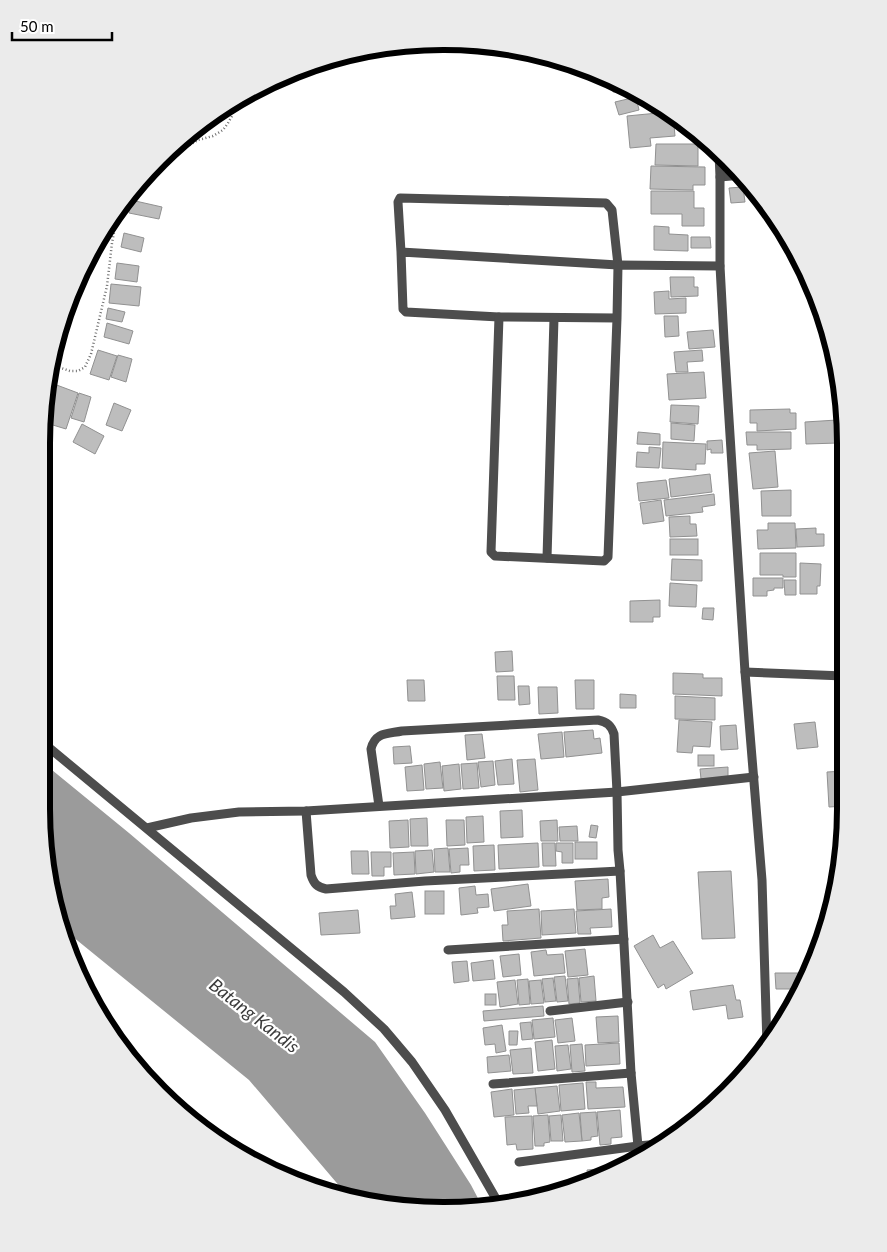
<svg xmlns="http://www.w3.org/2000/svg" width="887" height="1252" font-family="Lato,sans-serif">
	<style>
		.water { fill: #9b9b9b }
		.building { fill: #bdbdbd; stroke: #919191 }
		.lines { fill: none; stroke-linecap: round; stroke-linejoin: round }
		.path { stroke: #6f6f6f; stroke-width: 2.5; stroke-dasharray: 1 2.5; stroke-linecap: butt }
		.minor { stroke: #4d4d4d; stroke-width: 9 }
		.labels { text-anchor: middle; stroke-width: 4.5; stroke-linejoin: round; paint-order: stroke }
		.water-label { font-size: 18px; font-style: italic; fill: #3c3c3c; stroke: #fff }
		.rim { fill: none; stroke: #000; stroke-width: 6 }
	</style>
	<rect width="100%" height="100%" fill="#fff"/>
	<path class="water" d="M41 761 129 833 375 1042 425 1113 471 1185 481 1204 391 1207 347 1195 249 1080 62 928 55 913 41 809Z"/>
	<g class="building">
		<path d="M612 79 621 83 636 92H613Z"/>
		<path d="M636 97 639 110 619 115 615 102Z"/>
		<path d="M668 112 673 115 675 136 650 138 651 146 630 148 627 116Z"/>
		<path d="M656 144H698V166L655 165Z"/>
		<path d="M651 166 705 167V185H693V190L650 189Z"/>
		<path d="M743 187 745 202 731 203 729 188Z"/>
		<path d="M651 191H694V208H704V226H682V214H651Z"/>
		<path d="M131 200 162 207 159 219 129 213Z"/>
		<path d="M654 226 669 227V234L688 235V251L654 250Z"/>
		<path d="M124 233 144 238 141 252 121 247Z"/>
		<path d="M691 237H710L711 248H691Z"/>
		<path d="M117 263 139 266 137 282 115 279Z"/>
		<path d="M670 277H694V287H698V296L671 297Z"/>
		<path d="M111 284 141 287 139 306 109 303Z"/>
		<path d="M669 291V299L686 298V313L655 314 654 292Z"/>
		<path d="M108 308 125 312 122 322 106 319Z"/>
		<path d="M664 316H678L679 336 665 337Z"/>
		<path d="M107 323 133 331 129 344 104 337Z"/>
		<path d="M713 330 715 347 689 349 687 332Z"/>
		<path d="M98 350 117 356 109 380 90 374Z"/>
		<path d="M702 350 703 361 687 362 688 372H676L674 352Z"/>
		<path d="M118 355 132 359 126 382 111 377Z"/>
		<path d="M704 372 706 398 669 400 667 374Z"/>
		<path d="M54 384 78 393 66 429 43 422 44 413Z"/>
		<path d="M79 393 91 397 84 422 71 418Z"/>
		<path d="M114 403 131 410 122 431 106 425Z"/>
		<path d="M671 405 699 406 698 424 670 422Z"/>
		<path d="M790 409V413H796V429L757 431V423H750V410Z"/>
		<path d="M837 420 838 443 806 444 805 422Z"/>
		<path d="M671 423 695 425 694 441 671 439Z"/>
		<path d="M82 424 104 436 95 454 73 442Z"/>
		<path d="M638 432 660 434V445L637 444Z"/>
		<path d="M746 432H791V449L757 450V445H747Z"/>
		<path d="M722 440 723 453H711V449L707 450V441Z"/>
		<path d="M663 442 706 444 705 464H696V470L662 468Z"/>
		<path d="M649 447 661 448 659 468 636 467 637 452 649 453Z"/>
		<path d="M775 451 778 487 753 489 749 453Z"/>
		<path d="M710 474 712 492 671 497 669 479Z"/>
		<path d="M666 480 669 498 639 501 637 483Z"/>
		<path d="M791 490V516H762L761 491Z"/>
		<path d="M714 494 715 505 702 507 703 512 666 516 664 500Z"/>
		<path d="M661 500 664 521 643 524 640 503Z"/>
		<path d="M690 516V524H696L697 536 670 537 669 517Z"/>
		<path d="M768 523H795L796 548 758 549 757 530H768Z"/>
		<path d="M816 528V534H824V546L797 547 796 529Z"/>
		<rect x="670" y="539" width="28" height="16"/>
		<path d="M760 553H796V577H783V575H760Z"/>
		<path d="M672 559 702 560V581L671 580Z"/>
		<path d="M800 563 821 564 820 586H817V594H800Z"/>
		<path d="M753 578H783V588H774V590L767 591V596H753Z"/>
		<path d="M784 580H796V595H785Z"/>
		<path d="M670 583 697 585 696 607 669 606Z"/>
		<path d="M660 600V617H653V622H630V601Z"/>
		<path d="M703 608H714L713 620 702 619Z"/>
		<path d="M512 651 513 671 496 672 495 652Z"/>
		<path d="M673 673 703 674V678H722V696L673 694Z"/>
		<path d="M497 676H514L515 700H498Z"/>
		<path d="M407 680H424L425 701H408Z"/>
		<path d="M575 680H594V709H576Z"/>
		<path d="M518 686H529L530 704 519 705Z"/>
		<path d="M538 687H557L558 713 539 714Z"/>
		<path d="M620 694 636 695V708H620Z"/>
		<path d="M675 696 715 698V720L675 719Z"/>
		<path d="M679 720 712 722 710 747 693 746 692 753 677 752Z"/>
		<path d="M815 722 818 747 797 749 794 724Z"/>
		<path d="M736 725 738 749 721 750 720 726Z"/>
		<path d="M593 730 594 739 600 738 602 753 566 757 564 732Z"/>
		<path d="M562 732 564 757 541 759 538 734Z"/>
		<path d="M482 734 485 758 467 760 465 735Z"/>
		<path d="M410 746 412 763 394 764 393 747Z"/>
		<rect x="698" y="755" width="16" height="11"/>
		<path d="M512 759 514 784 498 785 495 761Z"/>
		<path d="M535 759 538 790 520 792 517 760Z"/>
		<path d="M493 761 495 785 481 787 478 762Z"/>
		<path d="M440 762 443 788 426 789 424 764Z"/>
		<path d="M477 763 479 788 463 789 461 764Z"/>
		<path d="M459 764 461 789 444 791 442 766Z"/>
		<path d="M422 765 424 790 407 791 405 767Z"/>
		<path d="M728 767V777L701 779 700 769Z"/>
		<path d="M845 771V806L829 807 827 772Z"/>
		<path d="M522 810 523 837 501 838 500 811Z"/>
		<path d="M483 816 484 842 467 843 466 817Z"/>
		<path d="M427 818 428 846H411L410 819Z"/>
		<path d="M408 820 409 847 390 848 389 821Z"/>
		<path d="M446 820H464L465 845 447 846Z"/>
		<path d="M557 820 558 841H541L540 821Z"/>
		<path d="M591 825 598 826 596 838 589 837Z"/>
		<path d="M577 826 578 841H560L559 827Z"/>
		<rect x="575" y="842" width="22" height="17"/>
		<path d="M538 843 539 867 499 869 498 845Z"/>
		<path d="M542 843H555L556 866H543Z"/>
		<path d="M556 843H573V863H562V852L556 851Z"/>
		<path d="M494 845 495 870 474 871 473 846Z"/>
		<path d="M448 848 450 872H435L434 849Z"/>
		<path d="M468 848 469 865H460V872L451 873 449 849Z"/>
		<path d="M432 850 434 872 416 874 415 851Z"/>
		<path d="M351 851H368L369 874H352Z"/>
		<path d="M371 852H391V867H384V876H372Z"/>
		<path d="M414 852 415 874 394 875 393 853Z"/>
		<path d="M731 871 735 938 702 939 698 872Z"/>
		<path d="M608 879 609 897 602 898V909L577 910 575 881Z"/>
		<path d="M528 884 531 906 494 911 491 889Z"/>
		<path d="M475 886 476 895 488 894 489 907 477 908 478 913 461 915 459 888Z"/>
		<rect x="425" y="891" width="19" height="23"/>
		<path d="M412 892 415 917 391 919 390 906H396L395 894Z"/>
		<path d="M539 909 541 938 503 941 502 925H508L507 911Z"/>
		<path d="M574 909 576 933 542 935 541 911Z"/>
		<path d="M611 909 612 927 590 928 591 934H578L576 911Z"/>
		<path d="M358 910 360 933 321 935 319 913Z"/>
		<path d="M653 935 660 948 673 941 693 973 666 989 664 984 658 988 634 946Z"/>
		<path d="M585 949 588 975 568 977 565 951Z"/>
		<path d="M546 950 547 955 563 954 565 973 534 976 531 952Z"/>
		<path d="M519 954 521 975 503 977 500 956Z"/>
		<path d="M493 960 495 979 473 981 471 963Z"/>
		<path d="M467 961 469 981 454 983 452 962Z"/>
		<path d="M775 973H802V989H776Z"/>
		<path d="M565 976 568 1001 557 1002 554 977Z"/>
		<path d="M594 976 596 1001 581 1002 579 978Z"/>
		<path d="M553 978 556 1001 545 1002 542 979Z"/>
		<path d="M578 978 580 1003 569 1004 567 979Z"/>
		<path d="M528 979 530 1004 519 1005 517 980Z"/>
		<path d="M515 980 518 1004 500 1007 497 982Z"/>
		<path d="M541 980 544 1003 531 1004 529 981Z"/>
		<path d="M733 985 736 1000H740L743 1017 728 1019 726 1005 693 1010 690 991Z"/>
		<rect x="485" y="994" width="11" height="11"/>
		<path d="M543 1006 544 1016 484 1021 483 1011Z"/>
		<path d="M618 1016 619 1042 598 1043 596 1017Z"/>
		<path d="M553 1018 555 1037 534 1039 532 1020Z"/>
		<path d="M572 1018 575 1041 558 1043 555 1020Z"/>
		<path d="M531 1022 533 1039 522 1040 520 1023Z"/>
		<path d="M502 1025 506 1051 496 1053 495 1044 485 1045 483 1028Z"/>
		<path d="M509 1031H518L517 1045H509Z"/>
		<path d="M552 1040 555 1069 538 1071 535 1042Z"/>
		<path d="M619 1043 620 1064 586 1066 585 1045Z"/>
		<path d="M582 1044 585 1071 572 1072 570 1045Z"/>
		<path d="M568 1045 571 1069 557 1071 555 1046Z"/>
		<path d="M531 1048 533 1073 513 1074 510 1050Z"/>
		<path d="M509 1055 511 1071 488 1073 487 1057Z"/>
		<path d="M586 1082H596V1088L623 1087 625 1107 588 1109Z"/>
		<path d="M583 1083 585 1109 561 1111 559 1085Z"/>
		<path d="M557 1086 560 1111 538 1114 535 1088Z"/>
		<path d="M535 1088 537 1106H528L529 1113 516 1114 514 1090Z"/>
		<path d="M512 1089 514 1115 494 1117 491 1092Z"/>
		<path d="M620 1110 622 1137 611 1138V1144L600 1145 597 1112Z"/>
		<path d="M596 1112 598 1136 591 1137V1140L582 1141 580 1113Z"/>
		<path d="M579 1113 582 1141 565 1142 562 1115Z"/>
		<path d="M548 1115 550 1142 544 1143V1146H535L533 1116Z"/>
		<path d="M561 1115 563 1141H551L549 1116Z"/>
		<path d="M532 1116 533 1149 517 1150 516 1144 507 1145 505 1117Z"/>
		<path d="M623 1167 621 1169 588 1181 587 1170Z"/>
	</g>
	<g class="lines">
		<path class="path" d="M49 364 70 371H78L85 367 91 354 107 286 112 243 115 227 120 216 128 204 148 181 183 149 198 140 213 136 223 130 228 123 232 116 236 100"/>
		<g class="minor">
			<path d="M648 103 652 102"/>
			<path d="M719 153 720 177 742 175"/>
			<path d="M720 177V266L724 340 745 672 762 880 767 1046"/>
			<path d="M401 252 618 265 612 210 606 203 400 198 398 202 401 252 403 309 406 312 499 317"/>
			<path d="M617 318 608 557 604 561 495 556 491 552 499 317 617 318 618 265 720 266"/>
			<path d="M547 558 554 318"/>
			<path d="M745 672 844 676"/>
			<path d="M41 741 344 992 384 1029 412 1062 445 1110 499 1204"/>
			<path d="M379 806 371 749C375 732 387 734 402 731L598 720C607 722 611 725 614 734L617 792 618 850 620 871 631 1073 638 1146"/>
			<path d="M306 811 311 875C314 884 317 887 326 889L425 881 620 871"/>
			<path d="M147 828 191 818 239 812 306 811 617 792 754 777"/>
			<path d="M448 950 624 939"/>
			<path d="M550 1011 628 1002"/>
			<path d="M493 1084 631 1073"/>
			<path d="M519 1162 638 1146 659 1144"/>
		</g>
	</g>
	<g class="labels">
		<g class="water-label">
			<text transform="translate(254 1016) rotate(38)" y="6">Batang Kandis</text>
		</g>
	</g>
	<path d="M0 0H887V1252H0ZM443 50H444A393 393 0 0 1 837 443V809A393 393 0 0 1 444 1202H443A393 393 0 0 1 50 809V443A393 393 0 0 1 443 50Z" fill="#ebebeb" fill-rule="evenodd"/>
	<path class="rim" d="M443 50H444A393 393 0 0 1 837 443V809A393 393 0 0 1 444 1202H443A393 393 0 0 1 50 809V443A393 393 0 0 1 443 50Z"/>
	<path d="M12 32v8h100v-8" fill="none" stroke="#000000" stroke-width="2.5"/>
	<text x="20" y="32" font-size="15" fill="#000000" stroke="#ffffff" stroke-width="4" paint-order="stroke">50 m</text>
</svg>
